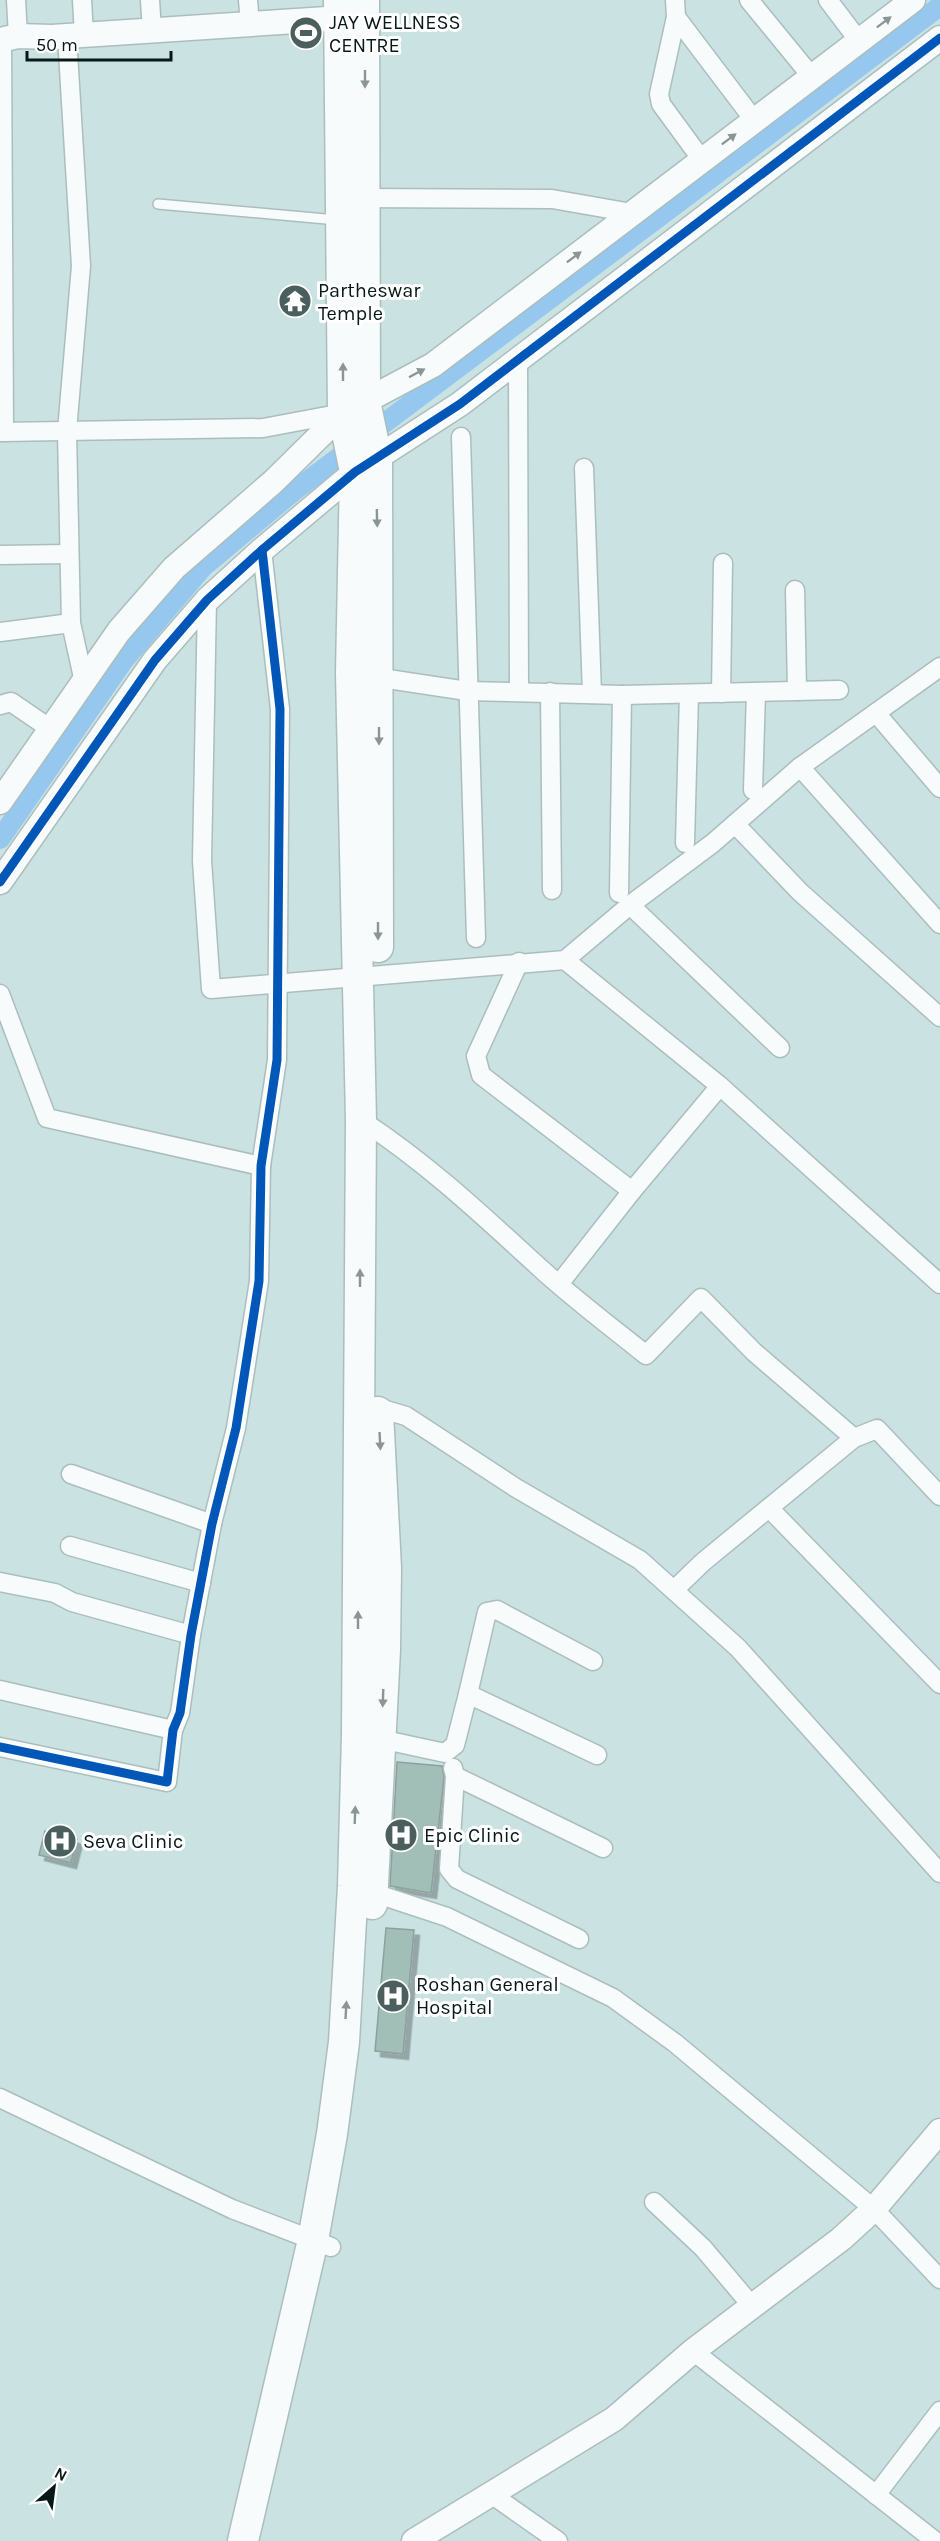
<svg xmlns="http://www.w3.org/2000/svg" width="940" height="2541" font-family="Karla,sans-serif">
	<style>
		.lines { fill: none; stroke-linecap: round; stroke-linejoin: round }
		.canal { stroke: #95c7ef; stroke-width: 20 }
		.building { fill: #a1beb7; stroke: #8ea09d; stroke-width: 1.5; filter: url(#shadow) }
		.service-casing { stroke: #abbebd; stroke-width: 12 }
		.minor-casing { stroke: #abbebd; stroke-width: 21 }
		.tertiary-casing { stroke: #abbebd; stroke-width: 27 }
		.primary-casing { stroke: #abbebd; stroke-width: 33 }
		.service { stroke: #f7fbfb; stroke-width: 9 }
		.minor { stroke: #f7fbfb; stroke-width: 18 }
		.tertiary { stroke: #f7fbfb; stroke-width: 24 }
		.primary { stroke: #f7fbfb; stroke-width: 30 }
		.cycleway-casing { stroke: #fff; stroke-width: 13 }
		.cycleway { stroke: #0057b8; stroke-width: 9 }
		.oneway { fill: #8b9595 }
		.labels { text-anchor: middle; stroke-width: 6; stroke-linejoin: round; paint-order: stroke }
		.poi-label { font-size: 20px; fill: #071818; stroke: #fff; text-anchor: start }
	</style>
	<defs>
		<filter id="shadow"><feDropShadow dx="5.5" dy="5.5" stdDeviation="0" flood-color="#0004"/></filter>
	</defs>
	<rect width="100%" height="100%" fill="#cae2e2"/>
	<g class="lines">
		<path class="canal" d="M0 839 124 660 203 567 294 491 940 6"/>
	</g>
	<g class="building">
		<path d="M397 1762 442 1766 444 1777 431 1893 390 1886Z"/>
		<path d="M45 1831 77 1839 71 1863 39 1855Z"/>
		<path d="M386 1928 414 1930 403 2054 375 2051Z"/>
	</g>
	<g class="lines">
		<defs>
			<path id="service" d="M158 204 337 220"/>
			<g id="minor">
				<path d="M16 0 18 36"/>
				<path d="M82 0 84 35"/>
				<path d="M150 0 152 31"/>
				<path d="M248 0 250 25"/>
				<path d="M675 0 676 17 754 120"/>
				<path d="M749 0 812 77"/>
				<path d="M828 0 859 41"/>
				<path d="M676 17 659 94 661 104 702 160"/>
				<path d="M67 36 81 266 67 431 71 623"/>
				<path d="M2 40 4 432"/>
				<path d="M356 198 552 199 632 213"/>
				<path d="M518 360 519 691"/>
				<path d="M0 432 263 428 343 413"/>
				<path d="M461 437 476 938"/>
				<path d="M584 468 592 694"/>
				<path d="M0 555 68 554"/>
				<path d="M795 590 797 691"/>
				<path d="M207 600 202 861 211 989 565 960 630 905 713 843 800 767 940 667"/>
				<path d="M0 632 71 623 84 682"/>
				<path d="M368 676 467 691 622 695 839 690"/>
				<path d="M550 692 552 890"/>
				<path d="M721 693 723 563"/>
				<path d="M0 705 11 702 52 730"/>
				<path d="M876 713 940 788"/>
				<path d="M800 767 940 924"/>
				<path d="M753 790 756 692"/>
				<path d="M735 824 800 892 940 1017"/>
				<path d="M685 843 689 694"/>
				<path d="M619 893 622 695"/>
				<path d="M630 905 780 1048"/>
				<path d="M565 960 720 1086 940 1284"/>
				<path d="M519 962 476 1056 481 1075 632 1191"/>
				<path d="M0 994 47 1118 261 1166"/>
				<path d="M361 1120C427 1163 482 1215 540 1268 574 1299 610 1326 646 1355L701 1298 754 1352 854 1438 877 1429 940 1496"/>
				<path d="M559 1284 632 1191 720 1086"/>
				<path d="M372 1406 406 1416 516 1488 640 1560 738 1648 940 1873"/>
				<path d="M71 1474 212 1524"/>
				<path d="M769 1508 940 1684"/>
				<path d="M70 1546 201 1583"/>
				<path d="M0 1582 55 1593 72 1602 191 1635"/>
				<path d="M674 1590 703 1562 854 1438"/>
				<path d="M0 1690 173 1730"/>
				<path d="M468 1694 487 1612 497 1610 593 1661"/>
				<path d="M371 1737 445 1753 455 1745 468 1694 597 1755"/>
				<path d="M0 1747 167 1782 173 1730 180 1713 191 1635 212 1524 236 1428 259 1281 261 1166 277 1060 280 709 262 550"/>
				<path d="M453 1768 455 1776 603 1848"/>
				<path d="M455 1776 449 1869 457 1879 579 1939"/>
				<path d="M365 1890 447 1917 613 1998 675 2043 874 2209 940 2279"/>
				<path d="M0 2098 232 2209 331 2247"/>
				<path d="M654 2202 703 2248 752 2306"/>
				<path d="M693 2351 935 2541"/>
				<path d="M491 2494 558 2541"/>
				<path d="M876 2495 940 2411"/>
			</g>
			<g id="tertiary">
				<path d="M0 40 18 36 52 37 357 17"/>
				<path d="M0 802 119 631 174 568 273 482 343 413 433 365 913 0"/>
				<path d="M0 882 155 660 207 600 262 550 355 472 460 404 940 38"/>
				<path d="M414 2541 614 2419 693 2351 841 2239 874 2209 940 2131"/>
			</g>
			<g id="primary">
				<path d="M364 0 365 401 377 459 378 947"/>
				<path d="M372 1904 385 1650 386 1568 378 1412"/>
				<path d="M243 2541 313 2240 332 2134 344 2042 353 1886 357 1735 361 1120 351 673 355 472 343 413 339 0"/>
			</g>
		</defs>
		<use href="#service" class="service-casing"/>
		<use href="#minor" class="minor-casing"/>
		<use href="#tertiary" class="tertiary-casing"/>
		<use href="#primary" class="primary-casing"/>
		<use href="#service" class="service"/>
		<use href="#minor" class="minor"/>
		<use href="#tertiary" class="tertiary"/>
		<use href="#primary" class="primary"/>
		<defs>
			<g id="cycleway">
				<path d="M0 882 155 660 207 600 262 550 355 472 460 404 940 38"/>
				<path d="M0 1747 167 1782 173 1730 180 1713 191 1635 212 1524 236 1428 259 1281 261 1166 277 1060 280 709 262 550"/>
			</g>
		</defs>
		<use href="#cycleway" class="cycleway-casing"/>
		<use href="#cycleway" class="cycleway"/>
	</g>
	<defs><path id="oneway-solid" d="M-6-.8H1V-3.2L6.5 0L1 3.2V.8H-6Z" transform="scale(1.5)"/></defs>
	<g class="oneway">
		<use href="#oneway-solid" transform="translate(884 22) rotate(-37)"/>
		<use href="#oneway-solid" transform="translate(365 79) rotate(90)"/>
		<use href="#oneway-solid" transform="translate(729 139) rotate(-37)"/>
		<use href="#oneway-solid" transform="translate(574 257) rotate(-37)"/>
		<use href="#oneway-solid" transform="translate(343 372) rotate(-90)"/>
		<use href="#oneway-solid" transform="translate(417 373) rotate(-28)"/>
		<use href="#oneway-solid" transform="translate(377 518) rotate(89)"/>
		<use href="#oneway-solid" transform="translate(379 736) rotate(90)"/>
		<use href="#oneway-solid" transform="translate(378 931) rotate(90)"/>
		<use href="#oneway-solid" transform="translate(360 1278) rotate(-90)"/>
		<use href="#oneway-solid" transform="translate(380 1441) rotate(87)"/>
		<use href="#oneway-solid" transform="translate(358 1620) rotate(-90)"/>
		<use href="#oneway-solid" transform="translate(383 1698) rotate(92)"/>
		<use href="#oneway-solid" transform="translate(355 1815) rotate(-88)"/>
		<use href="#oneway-solid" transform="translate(346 2010) rotate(-87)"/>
	</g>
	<defs>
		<symbol id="stadium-disc" viewBox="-11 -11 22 22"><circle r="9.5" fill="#4b5f5f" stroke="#fff"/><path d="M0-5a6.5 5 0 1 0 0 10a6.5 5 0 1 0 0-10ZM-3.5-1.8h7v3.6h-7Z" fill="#fff"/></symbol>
		<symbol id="temple-disc" viewBox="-11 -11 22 22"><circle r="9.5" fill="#4b5f5f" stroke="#fff"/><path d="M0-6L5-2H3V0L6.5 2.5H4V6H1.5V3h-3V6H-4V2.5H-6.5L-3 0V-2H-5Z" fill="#fff"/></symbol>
		<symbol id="hospital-disc" viewBox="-11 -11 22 22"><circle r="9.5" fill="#4b5f5f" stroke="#fff"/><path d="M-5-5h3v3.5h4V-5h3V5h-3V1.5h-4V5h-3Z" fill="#fff"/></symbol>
	</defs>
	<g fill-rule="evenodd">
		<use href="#stadium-disc" x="287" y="14" width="38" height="38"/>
		<use href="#temple-disc" x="276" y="282" width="38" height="38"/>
		<use href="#hospital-disc" x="382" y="1816" width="38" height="38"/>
		<use href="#hospital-disc" x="41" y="1822" width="38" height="38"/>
		<use href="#hospital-disc" x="374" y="1977" width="38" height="38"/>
	</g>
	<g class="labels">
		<g class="poi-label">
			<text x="329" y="29">JAY WELLNESS<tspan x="329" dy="23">CENTRE</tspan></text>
			<text x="318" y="297">Partheswar<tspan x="318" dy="23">Temple</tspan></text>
			<text x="424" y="1842">Epic Clinic</text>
			<text x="83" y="1848">Seva Clinic</text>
			<text x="416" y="1991">Roshan General<tspan x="416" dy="23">Hospital</tspan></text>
		</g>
	</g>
	<g transform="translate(54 2487) rotate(28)" stroke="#ffffff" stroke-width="4.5" paint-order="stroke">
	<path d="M0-4.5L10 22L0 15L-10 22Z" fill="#071818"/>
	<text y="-9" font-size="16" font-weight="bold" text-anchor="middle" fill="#071818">N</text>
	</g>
	<path d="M27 51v9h144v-9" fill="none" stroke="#071818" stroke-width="3"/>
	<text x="36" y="51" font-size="18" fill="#071818" stroke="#ffffff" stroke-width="4.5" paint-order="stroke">50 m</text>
</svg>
